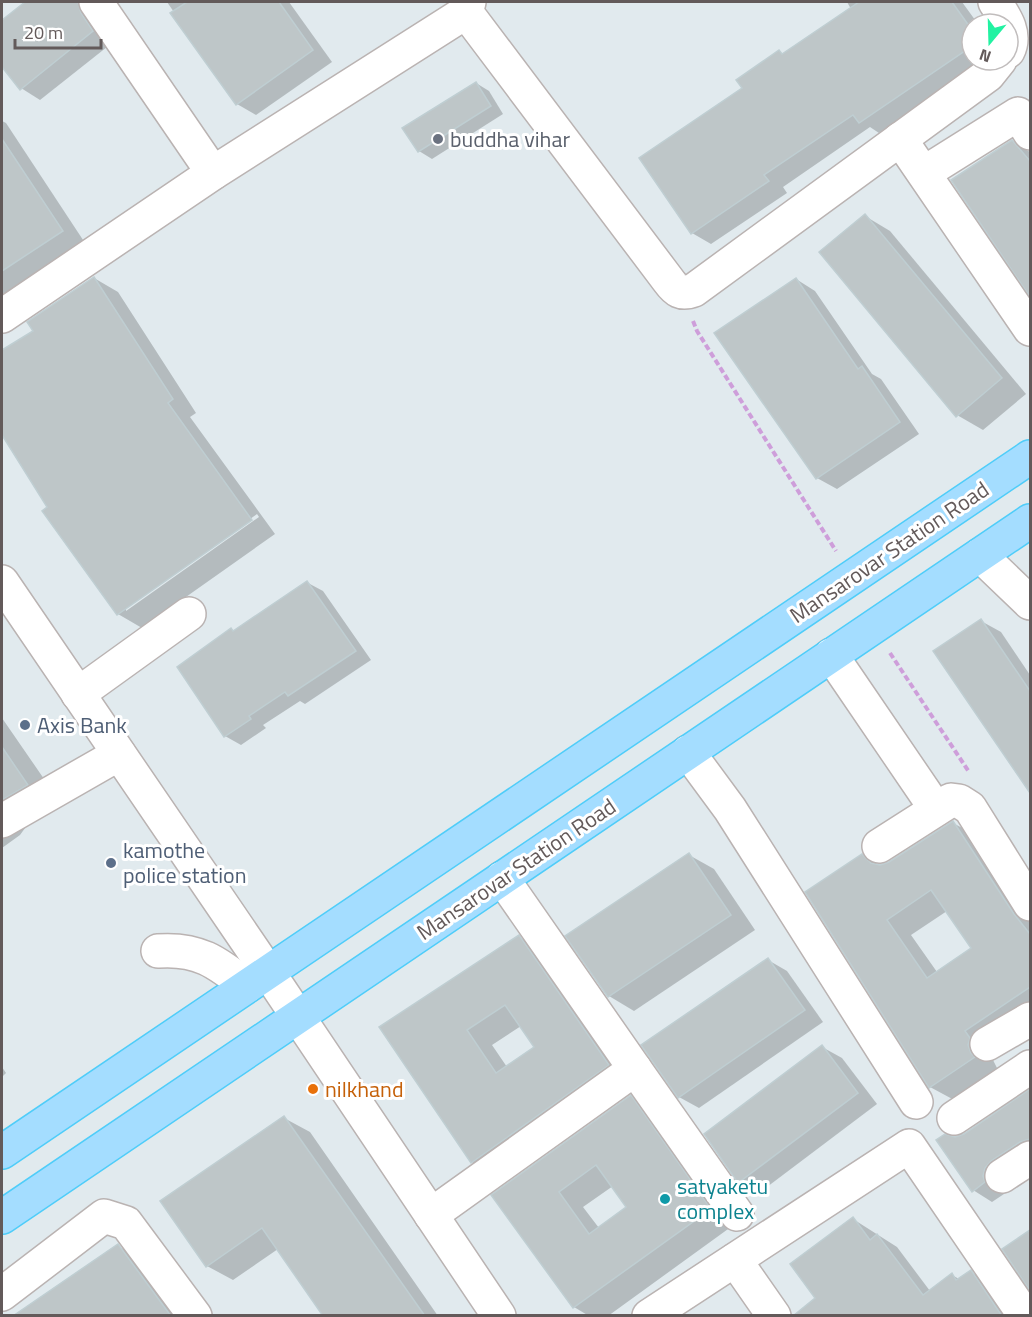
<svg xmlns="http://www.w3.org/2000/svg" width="1032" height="1317" font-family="'Titillium Web',sans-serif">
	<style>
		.shadow { fill: #0003; fill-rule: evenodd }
		.building { fill: #bec6c8; stroke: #bfced2; stroke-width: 1.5; fill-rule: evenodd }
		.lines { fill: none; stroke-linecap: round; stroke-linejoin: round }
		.minor-casing { stroke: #bab3b2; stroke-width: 36 }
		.major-casing { stroke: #4fcdf9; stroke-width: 36 }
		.path { stroke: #ce9eda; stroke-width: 4; stroke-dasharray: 6 3; stroke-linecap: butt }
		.minor { stroke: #fff; stroke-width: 33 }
		.major { stroke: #a4ddff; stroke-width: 33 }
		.worship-dot { fill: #6b7280; stroke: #fff; stroke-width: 2 }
		.service-dot { fill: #5c6f8a; stroke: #fff; stroke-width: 2 }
		.food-dot { fill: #e8710a; stroke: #fff; stroke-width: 2 }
		.culture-dot { fill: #0f9aa8; stroke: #fff; stroke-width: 2 }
		.labels { text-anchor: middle; stroke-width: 6; stroke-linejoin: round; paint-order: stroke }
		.worship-label { font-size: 22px; fill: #5b616d; stroke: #fff; text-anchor: start }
		.street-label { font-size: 22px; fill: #635a5a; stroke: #fff }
		.service-label { font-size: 22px; fill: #4e5e75; stroke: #fff; text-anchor: start }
		.food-label { font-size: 22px; fill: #c56008; stroke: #fff; text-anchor: start }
		.culture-label { font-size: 22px; fill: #0d838f; stroke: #fff; text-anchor: start }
	</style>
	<rect width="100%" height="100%" fill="#e1eaee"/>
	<g class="shadow">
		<path d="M27 2H91L112 43 40 100 21 88 2 64V22Z"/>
		<path d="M167 2H289L332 62 256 115 237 104Z"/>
		<path d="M847 2H962L978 24H972V60H986L879 133 870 127 783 187 787 193 711 244 692 233 744 89 779 52 784 54 851 9Z"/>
		<path d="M476 83 489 91 503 114 432 159 419 151Z"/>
		<path d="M2 121 6 123 87 246 2 302Z"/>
		<path d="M1012 142 1030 152V294L953 181Z"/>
		<path d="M865 216 890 231 1026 394 983 430 957 415Z"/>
		<path d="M94 278 118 292 196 413 190 417 275 534 142 628 118 614 44 511 49 507 2 432V352L35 331ZM257 514 259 517 126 611V608Z"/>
		<path d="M796 279 815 291 872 374 881 379 919 434 837 489 817 478Z"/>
		<path d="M308 583 323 591 371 660 305 704 300 701 263 725 266 728 241 745 225 736 179 667Z"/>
		<path d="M981 621 1001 632 1030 675V791L935 652Z"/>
		<path d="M2 718 62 805 28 824 20 835 2 848Z"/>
		<path d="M953 823 979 837 1030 917V1019L995 1053 993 1060 999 1072 956 1101 930 1087 862 856 881 866 889 863ZM947 911 973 948 937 972 911 935Z"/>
		<path d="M689 855 714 869 755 930 634 1011 609 996Z"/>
		<path d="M519 937 544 951 633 1079 497 1177 472 1162 381 1028ZM521 1026 536 1048 507 1067 492 1045Z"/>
		<path d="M768 960 787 971 823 1022 699 1108 679 1097Z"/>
		<path d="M822 1047 842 1058 877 1104 759 1193 739 1182 706 1135Z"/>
		<path d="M2 1067 6 1073 2 1077Z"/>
		<path d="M1030 1091V1159L1002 1188 1004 1194 992 1202 973 1190 955 1138 965 1135Z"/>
		<path d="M631 1097 656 1112 735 1224 608 1316H589L574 1307 493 1195ZM613 1186 628 1207 599 1228 583 1207Z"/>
		<path d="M284 1118 310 1132 438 1316H324L278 1249 233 1280 207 1266Z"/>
		<path d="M853 1219 897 1247 930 1291 952 1275 959 1279 971 1272 990 1283 1013 1316H794L817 1298Z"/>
		<path d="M1030 1231V1288L1004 1249Z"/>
		<path d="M118 1246 144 1260 185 1316H16Z"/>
	</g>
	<g class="building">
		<path d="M25 2H78L81 13 93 31 20 90 2 67V20Z"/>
		<path d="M187 2H279L313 50 236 105 170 13Z"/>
		<path d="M859 2H952L972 30V46L859 123 853 115 764 175 769 181 691 234 639 158 742 88 736 80 779 50 782 54Z"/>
		<path d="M476 82 491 106 418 152 402 128Z"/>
		<path d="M2 139 63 231 2 271Z"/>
		<path d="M1012 140 1030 161V297L951 180Z"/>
		<path d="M865 214 1002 378 956 417 819 252Z"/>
		<path d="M94 277 173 399 168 403 252 520 117 615 42 511 47 507 2 435V350L33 331 27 322Z"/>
		<path d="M796 278 858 369 862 366 900 422 816 479 714 333Z"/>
		<path d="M307 581 356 651 288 696 285 692 249 716 251 719 224 737 177 667 231 628 233 631Z"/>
		<path d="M981 619 1030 691V793L933 651Z"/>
		<path d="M2 747 28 785 2 800Z"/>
		<path d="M953 821 1014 914 1030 934V987L965 1031 970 1038 968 1045 971 1053 975 1057 929 1088 805 892 862 854 871 863 880 865 889 862ZM931 890 971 948 927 978 887 920Z"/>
		<path d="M689 853 731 915 608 997 565 936Z"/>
		<path d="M519 935 609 1065 471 1163 379 1027ZM505 1005 534 1047 496 1073 467 1030Z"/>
		<path d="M768 958 805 1010 678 1098 641 1045Z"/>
		<path d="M822 1045 858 1093 738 1183 704 1134Z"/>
		<path d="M1030 1089V1139L1020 1142 991 1161 985 1168 983 1176 985 1182 972 1192 936 1140 945 1134 955 1137 964 1134Z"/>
		<path d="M631 1095 711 1209 573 1308 491 1195ZM596 1165 626 1207 589 1234 559 1192Z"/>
		<path d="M284 1116 425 1316H323L262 1228 206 1267 160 1201Z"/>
		<path d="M853 1217 870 1240 877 1234 923 1295 952 1273 956 1280 971 1270 1002 1316H793L815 1298 790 1264Z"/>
		<path d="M1030 1230V1291L1002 1249Z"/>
		<path d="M118 1244 171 1316H13Z"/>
	</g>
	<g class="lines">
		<defs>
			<g id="minor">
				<path d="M96 2 213 173"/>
				<path d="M995 2C1004 16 1017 33 1008 51"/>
				<path d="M466 12 668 280C676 291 681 295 694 290L988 75 1000 60"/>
				<path d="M900 139 1030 329"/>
				<path d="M924 173 1018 114 1030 133"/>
				<path d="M2 316 213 173 466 12 469 2"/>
				<path d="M980 555 1030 603"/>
				<path d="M2 582 268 972 499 1316"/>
				<path d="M831 655 936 809"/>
				<path d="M78 694 189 614"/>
				<path d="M688 752 730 809 916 1102"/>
				<path d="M2 821 119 754"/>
				<path d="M879 846 951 800 959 801 970 808 1030 904"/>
				<path d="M158 951C198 948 217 962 247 986"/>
				<path d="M987 1044 1030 1019"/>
				<path d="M635 1069 737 1214"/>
				<path d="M954 1118 1030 1067"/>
				<path d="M1002 1176 1030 1158"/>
				<path d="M431 1215 635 1069 502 878"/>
				<path d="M735 1260 774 1316"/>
				<path d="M2 1294 104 1216 126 1223 195 1316"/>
				<path d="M649 1316 909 1146 1025 1316"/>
			</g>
			<g id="major">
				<path d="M2 1152 1030 457"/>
				<path d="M2 1217 1030 521"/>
			</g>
		</defs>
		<use href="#minor" class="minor-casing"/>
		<use href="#major" class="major-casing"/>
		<g class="path">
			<path d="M693 321 697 331 836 551"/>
			<path d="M890 653 969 772"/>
		</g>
		<use href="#minor" class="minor"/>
		<use href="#major" class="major"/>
	</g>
	<circle class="worship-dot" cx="438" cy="139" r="6"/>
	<g class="service-dot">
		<circle cx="25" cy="725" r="6"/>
		<circle cx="111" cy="863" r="6"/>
	</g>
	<circle class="food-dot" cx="313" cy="1089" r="6"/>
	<circle class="culture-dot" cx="665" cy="1199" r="6"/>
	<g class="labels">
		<g class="worship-label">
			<text x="450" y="147">buddha vihar</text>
		</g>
		<g class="street-label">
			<text transform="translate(889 552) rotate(-34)" y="8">Mansarovar Station Road</text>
			<text transform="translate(516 869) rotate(-34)" y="8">Mansarovar Station Road</text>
		</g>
		<g class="service-label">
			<text x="37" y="733">Axis Bank</text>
			<text x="123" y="858">kamothe<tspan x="123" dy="25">police station</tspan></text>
		</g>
		<g class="food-label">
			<text x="325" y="1097">nilkhand</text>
		</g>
		<g class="culture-label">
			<text x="677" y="1194">satyaketu<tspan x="677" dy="25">complex</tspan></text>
		</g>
	</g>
	<rect width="1032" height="1317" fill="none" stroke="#635a5a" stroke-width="6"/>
	<g transform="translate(990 42) rotate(199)"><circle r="28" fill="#ffffff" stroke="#c1bdbd" stroke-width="1.5"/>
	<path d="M0-4.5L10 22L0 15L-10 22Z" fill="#22f2a2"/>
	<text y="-9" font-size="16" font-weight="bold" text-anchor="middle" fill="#635a5a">N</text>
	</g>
	<path d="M15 39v9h86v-9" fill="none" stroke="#635a5a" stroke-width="3"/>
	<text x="24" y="39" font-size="18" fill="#635a5a" stroke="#ffffff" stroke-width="4.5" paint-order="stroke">20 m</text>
</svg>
